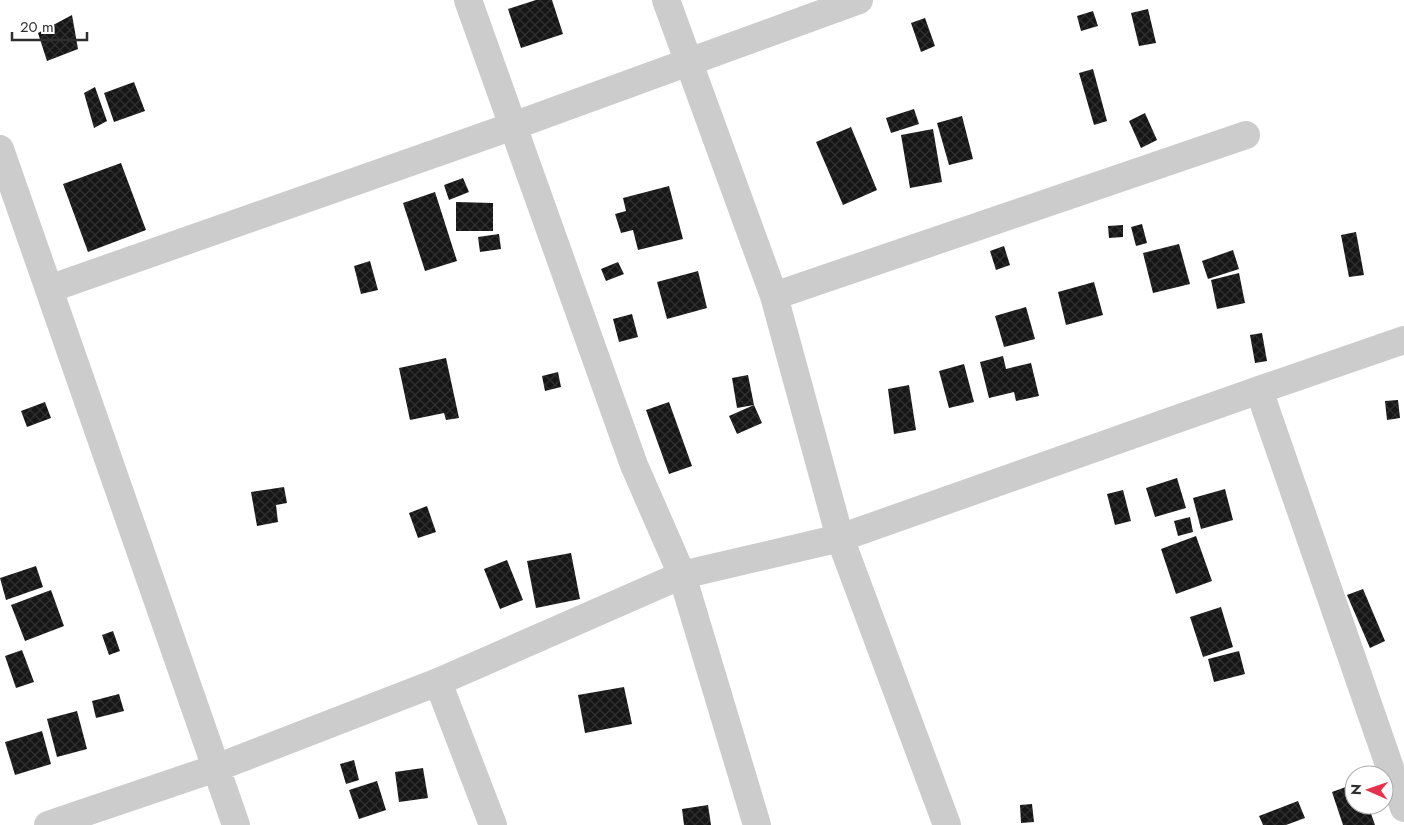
<svg xmlns="http://www.w3.org/2000/svg" width="1404" height="825" font-family="Jost,sans-serif">
  <style>
    .building { fill: url(#building-cross-hatch) }
    .lines { fill: none; stroke-linecap: round; stroke-linejoin: round }
    .minor { stroke: #ccc; stroke-width: 28 }
  </style>
  <defs>
    <pattern id="building-cross-hatch" width="8" height="8" patternUnits="userSpaceOnUse" patternTransform="scale(1.25)"><rect width="8" height="8" fill="#161616"/><path d="M0 0l8 8M0 8l8-8" fill="none" stroke="#303030"/></pattern>
  </defs>
  <rect width="100%" height="100%" fill="#fff"/>
  <path class="building" d="M536,0H552L563,34L521,48L508,9Z
    M1148,9L1156,43L1139,46L1131,13Z
    M1093,11L1098,26L1081,31L1077,16Z
    M72,15L78,49L47,61L38,33Z
    M925,18L935,46L921,52L911,23Z
    M1093,69L1107,121L1094,125L1079,73Z
    M134,82L145,111L114,122L104,93Z
    M95,87L107,121L94,128L84,93Z
    M914,109L919,124L891,133L886,118Z
    M1145,113L1157,140L1141,148L1129,121Z
    M962,116L973,159L949,165L937,123Z
    M851,127L877,190L843,205L816,142Z
    M933,129L942,182L910,188L901,135Z
    M121,163L146,230L88,252L63,184Z
    M463,178L469,192L449,200L444,185Z
    M669,186L683,239L638,250L633,230L621,233L615,214L626,211L623,198Z
    M435,192L457,261L425,271L403,203Z
    M456,202L493,203V231H456Z
    M1142,224L1147,243L1136,246L1131,227Z
    M1123,225V237L1109,238L1108,226Z
    M1356,232L1364,275L1349,277L1341,235Z
    M499,234L501,249L480,252L478,237Z
    M1179,244L1190,284L1153,293L1143,253Z
    M1004,246L1010,265L996,270L990,251Z
    M1233,250L1239,269L1208,279L1202,261Z
    M370,261L378,290L361,294L354,266Z
    M618,262L624,274L606,281L601,269Z
    M698,271L707,308L667,319L657,282Z
    M1239,273L1245,303L1217,309L1211,280Z
    M1094,282L1103,315L1066,325L1058,292Z
    M1026,307L1035,339L1004,347L995,316Z
    M632,314L638,337L619,342L613,319Z
    M1262,333L1267,361L1255,363L1250,335Z
    M1003,356L1006,369L1031,363L1039,396L1016,401L1014,392L989,398L980,362Z
    M446,358L459,418L446,420L444,413L410,420L399,368Z
    M964,364L974,402L949,408L939,371Z
    M558,372L561,387L545,391L542,376Z
    M748,375L754,405L737,408L732,378Z
    M909,385L916,430L894,434L888,389Z
    M1398,400L1400,418L1387,420L1385,401Z
    M45,402L51,418L27,427L21,411Z
    M669,402L692,466L669,474L646,410Z
    M754,405L762,423L737,434L729,416Z
    M1177,478L1186,508L1155,517L1146,488Z
    M284,487L287,503L276,505L278,522L257,526L251,492Z
    M1225,489L1233,520L1201,529L1193,498Z
    M1123,490L1131,521L1115,525L1107,494Z
    M427,506L436,532L418,538L409,513Z
    M1190,517L1193,532L1178,536L1174,521Z
    M1196,536L1212,581L1176,594L1161,549Z
    M571,553L580,599L536,608L527,561Z
    M507,560L523,600L500,609L484,569Z
    M36,566L43,587L6,600L0,578Z
    M1363,589L1385,641L1370,648L1347,595Z
    M51,590L64,626L25,641L11,605Z
    M1221,607L1233,647L1203,657L1190,617Z
    M113,631L120,651L109,655L102,635Z
    M22,650L34,682L16,688L5,656Z
    M1239,651L1245,674L1214,682L1208,659Z
    M624,687L632,724L585,733L578,695Z
    M119,694L124,711L96,718L92,701Z
    M77,711L87,749L57,757L47,719Z
    M42,731L51,764L15,775L5,742Z
    M354,760L359,780L346,784L340,764Z
    M423,768L428,798L399,802L395,772Z
    M377,781L386,810L359,819L349,790Z
    M1354,784V805H1368L1375,825H1343L1332,792Z
    M1298,801L1305,818L1286,825H1263L1259,816Z
    M1032,804L1034,822L1021,823L1020,805Z
    M708,805L711,825H684L682,809Z"/>
  <g class="lines">
    <path class="minor" d="M468,0L634,465L682,575L757,825
      M0,149L236,825
      M49,289L513,126L859,0
      M774,296L1246,135
      M1259,390L1404,808
      M438,682L493,825
      M48,825L216,768L438,682L682,575L840,538L774,296L666,0
      M947,825L840,538L1259,390L1404,340"/>
  </g>
  <g transform="translate(1369 790) rotate(272)"><circle r="24" fill="#ffffff" stroke="#acacac"/>
  <path d="M0-4L9 19L0 12L-9 19Z" fill="#e7314c"/>
  <text y="-8" font-size="14" font-weight="bold" text-anchor="middle" fill="#2f2f2f">N</text>
  </g>
  <path d="M12 32v8h75v-8" fill="none" stroke="#2f2f2f" stroke-width="2.5"/>
  <text x="20" y="32" font-size="15" fill="#2f2f2f" stroke="#ffffff" stroke-width="4" paint-order="stroke">20 m</text>
</svg>
